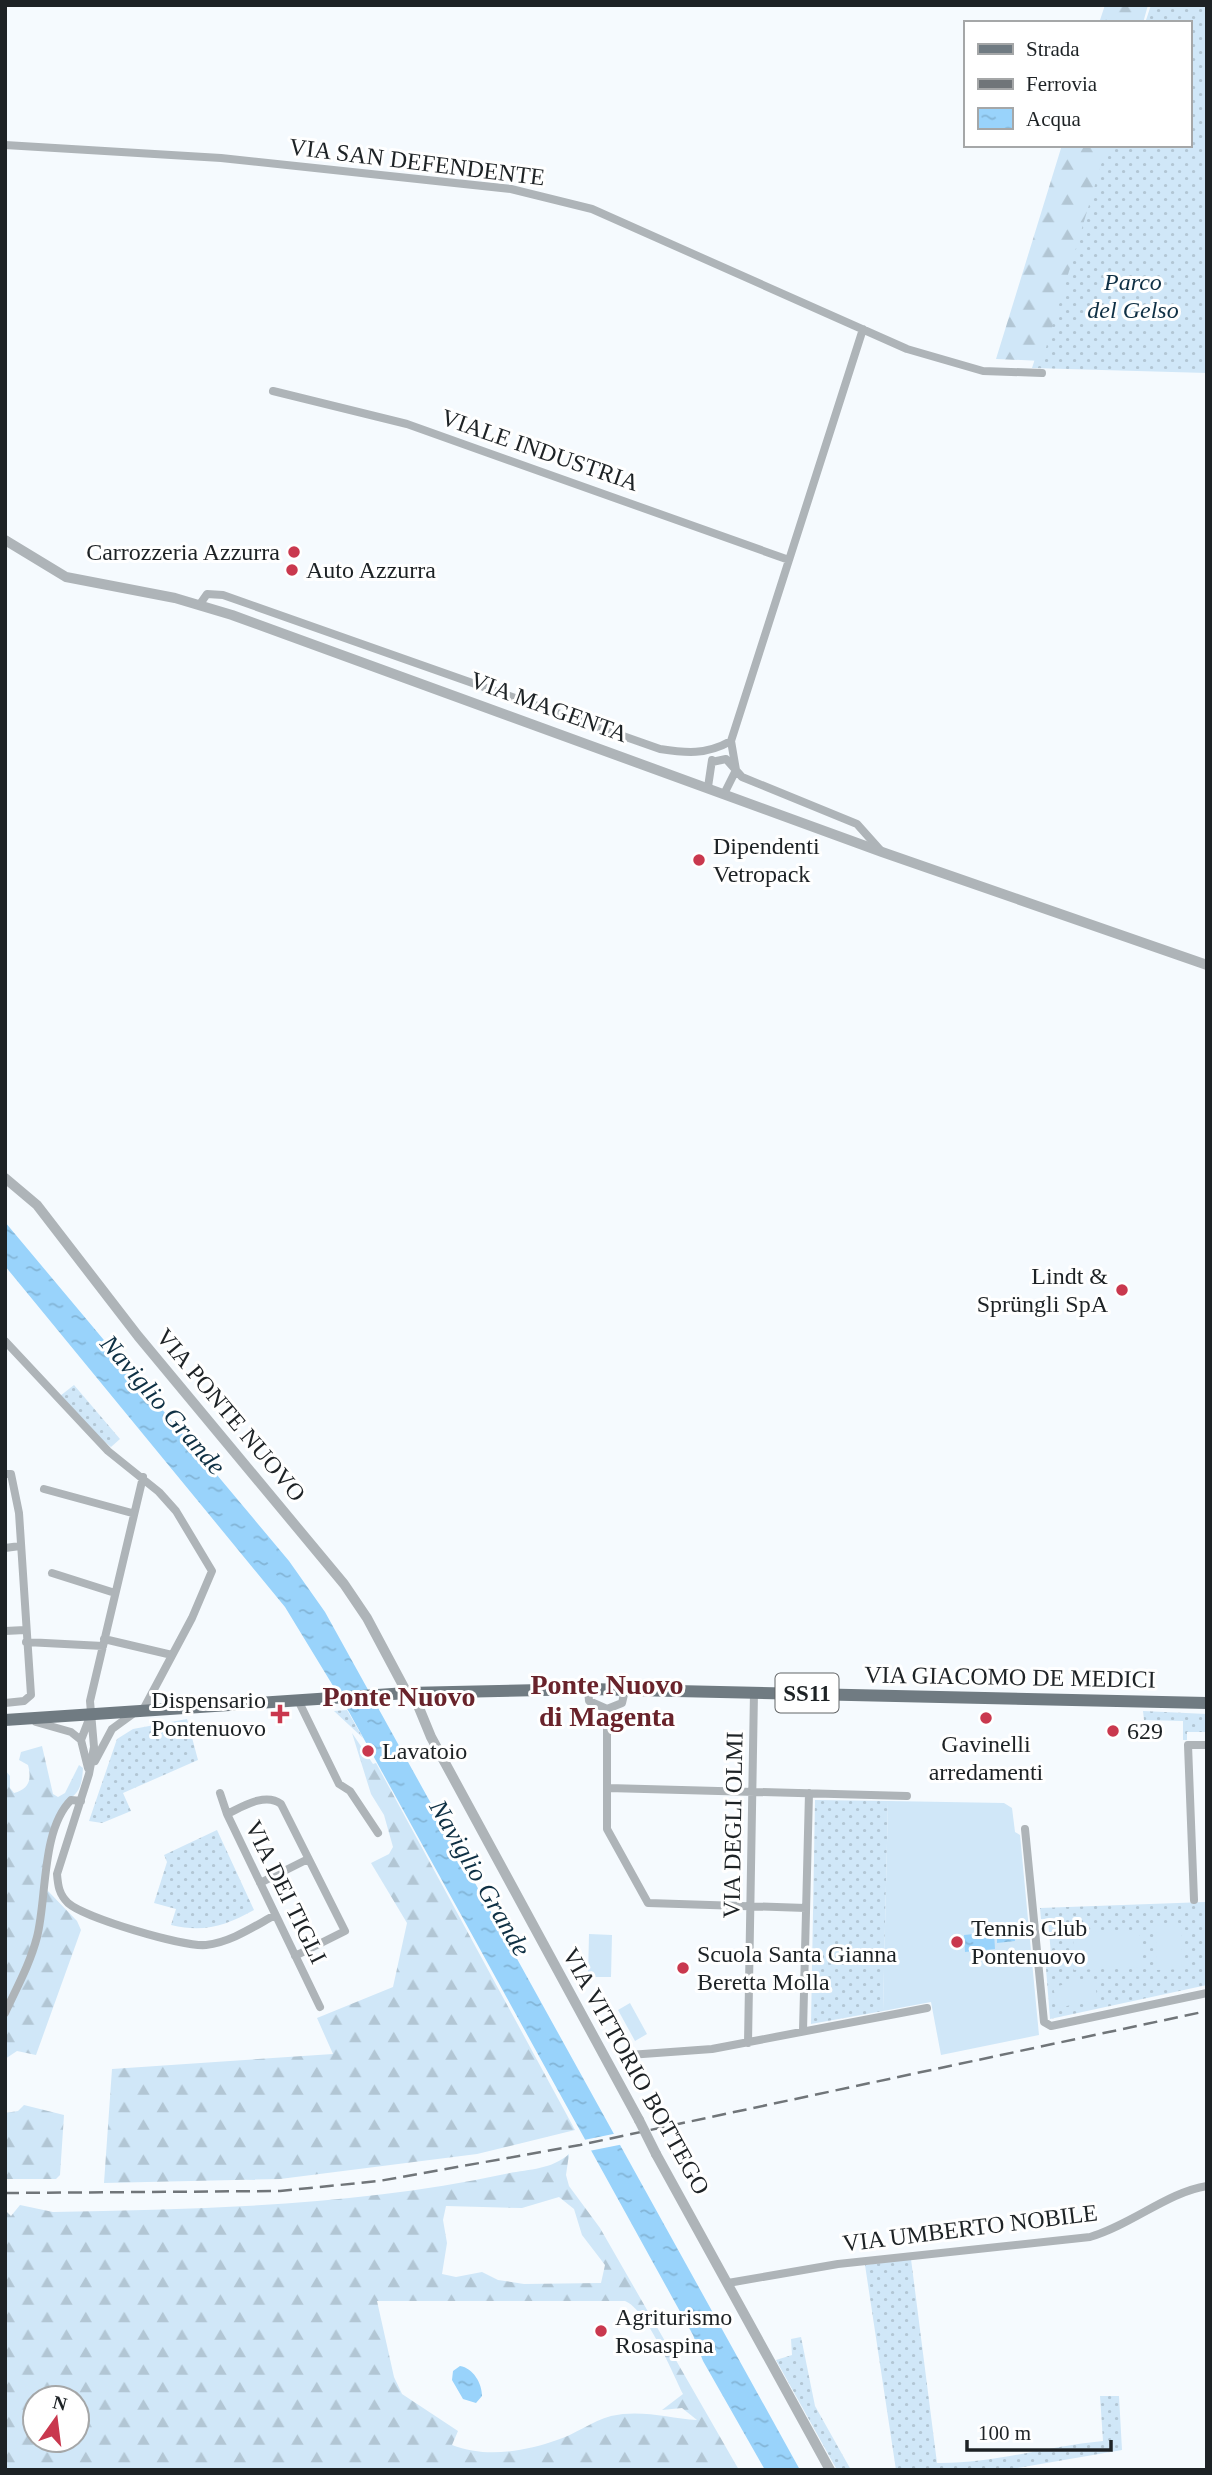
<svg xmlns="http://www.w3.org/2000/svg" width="1212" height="2475" font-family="'Times New Roman',serif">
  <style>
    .grass { fill: url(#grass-dots) }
    .forest { fill: url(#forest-firs); fill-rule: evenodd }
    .pitch { fill: #d0e7f8 }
    .water { fill: url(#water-ripples) }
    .pier { fill: #f5fafe }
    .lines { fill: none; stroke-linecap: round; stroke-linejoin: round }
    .minor { stroke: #aeb4b8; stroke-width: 8 }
    .tertiary { stroke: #aeb4b8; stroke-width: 10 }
    .primary { stroke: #707b82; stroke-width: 12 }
    .rail { stroke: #707579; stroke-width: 2.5; stroke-dasharray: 14 7; stroke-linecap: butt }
    .tertiary-bridge { stroke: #aeb4b8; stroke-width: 10 }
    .poi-dot { fill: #c9384e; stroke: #fff; stroke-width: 2.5 }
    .labels { text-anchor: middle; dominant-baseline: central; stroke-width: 6; stroke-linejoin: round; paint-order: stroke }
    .shield { fill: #fff; stroke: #616466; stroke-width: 2 }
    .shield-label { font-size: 23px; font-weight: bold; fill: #1d2225 }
    .street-label { font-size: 24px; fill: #1d2225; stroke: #fff }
    .park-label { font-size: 24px; font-style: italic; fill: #0f3045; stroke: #fff }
    .poi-label { font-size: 24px; fill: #1d2225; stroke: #fff; text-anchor: start }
    .water-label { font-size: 26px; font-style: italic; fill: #0e3044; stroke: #fff }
    .quarter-label { font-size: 28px; font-weight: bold; fill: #69232b; stroke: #fff }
  </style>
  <defs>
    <pattern id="grass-dots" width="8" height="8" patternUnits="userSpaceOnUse" patternTransform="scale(1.75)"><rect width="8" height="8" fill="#d0e7f8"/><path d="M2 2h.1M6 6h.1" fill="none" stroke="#b2c6d4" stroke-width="1.8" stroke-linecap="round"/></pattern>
    <pattern id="forest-firs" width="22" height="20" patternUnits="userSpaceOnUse" patternTransform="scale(1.75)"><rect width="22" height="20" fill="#d0e7f8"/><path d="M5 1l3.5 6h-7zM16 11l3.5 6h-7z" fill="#b2c6d4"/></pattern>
    <pattern id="water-ripples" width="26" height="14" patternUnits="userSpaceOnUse" patternTransform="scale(1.75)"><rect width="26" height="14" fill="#99d3fb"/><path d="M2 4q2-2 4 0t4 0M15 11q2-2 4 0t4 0" fill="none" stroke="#83b5d7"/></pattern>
  </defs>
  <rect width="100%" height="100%" fill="#f5fafe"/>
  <path class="grass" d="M1151,5H1207V373L1032,368L1105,145H1189V23H1145Z
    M74,1385L120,1439L111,1447L89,1429L60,1396Z
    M347,1710L363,1738L334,1711Z
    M1143,1711L1207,1714V1732H1187V1740H1183V1721L1144,1720Z
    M187,1719L198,1760L123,1793L131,1811L102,1823L89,1821L117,1739L133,1729Z
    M815,1800L888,1801L883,2011L811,2024Z
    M217,1830L254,1910C225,1926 204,1933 171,1925L176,1909L154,1903L167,1862L164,1855Z
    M1205,1897H1207V1985L1050,2019L1045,1956L1051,1955L1048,1919H1041L1040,1908L1205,1902Z
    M911,2259L937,2463C992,2464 1048,2446 1103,2441L1100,2396H1119L1122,2450L1006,2470H896L865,2265Z
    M801,2337L815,2406L851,2470H837L776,2360L792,2355L791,2339Z"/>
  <path class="forest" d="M1105,5H1148L1143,23H1099Z
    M1062,145H1107L1042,361L996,359Z
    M352,1733L373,1764L376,1763L575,2130L477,2154L280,2179L104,2183L112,2069L333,2054L317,2018L393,1987L407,1923L371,1863L389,1854L393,1847L384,1815L371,1794Z
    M42,1746L53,1794L58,1797L65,1793L79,1765L83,1768C82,1785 80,1794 64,1802L53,1831L47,1890L77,1921L81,1930L36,2055L17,2051L5,2059V1770L10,1776V1788L14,1793C29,1789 32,1780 28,1765L19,1760L21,1752Z
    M24,2105L64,2115L60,2175L56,2179H5V2113L18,2111Z
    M569,2154L566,2175L569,2186L600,2228L739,2470H5V2210L11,2216L20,2205L53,2212C203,2209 358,2206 505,2174C528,2169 551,2170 569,2154ZM559,2197L574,2209L582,2235L605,2265L601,2283L524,2284L498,2280L482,2272L456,2277L442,2274L447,2243L443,2220L446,2206L522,2208ZM377,2301H625C647,2310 672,2372 683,2394L662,2410L682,2408L697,2420C669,2418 640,2409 611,2416C592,2421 576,2434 557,2440C523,2452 485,2458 452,2445L458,2431L402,2394L394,2377ZM77,2398V2440H35V2398Z"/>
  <path class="pitch" d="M888,1801L1004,1803L1012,1808L1015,1832L1020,1835L1039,2035L941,2055L931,2002L883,2011Z
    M1156,1925H1181L1182,1969L1157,1970Z
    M1139,1930L1141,1967L1074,1970L1073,1932Z
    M589,1934L612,1935L611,1977H588Z
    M1093,1978L1098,1999L1058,2008L1053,1987Z
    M630,2003L647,2034L635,2041L618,2010Z"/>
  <path class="water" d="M5,1222L289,1561L325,1612L800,2470H765L703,2361L693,2335L349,1712L285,1607L5,1266Z
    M1014,1931L1015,1941L997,1943V1932Z
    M994,1932L995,1949L965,1952L964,1935Z
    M460,2366C473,2368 482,2383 482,2396L476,2403L463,2399L452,2380L453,2371Z"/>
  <path class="pier" d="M618,2133L624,2144L589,2151L584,2140Z"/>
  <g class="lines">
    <path class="minor" d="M5,145L221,158L511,189L592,209L907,349L983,371L1042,373
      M273,391L407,424L789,560
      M200,604L207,594L223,595L660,749C686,753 706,755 731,741
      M712,762L726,759L742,777L857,824L882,852
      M708,787L712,760
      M725,792L736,770L731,741L863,329
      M5,1341L108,1451L159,1492L176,1511L212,1571L192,1618L143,1710
      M5,1474H11L19,1513L31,1695L24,1701L5,1703
      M143,1477L90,1701L94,1747L89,1774L57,1874C58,1886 59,1894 68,1903C85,1918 183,1947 206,1945C231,1942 253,1927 275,1915
      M44,1489L132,1513
      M5,1548L20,1546
      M52,1573L115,1593
      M5,1631L25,1630
      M104,1639L172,1655
      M26,1642L103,1646
      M588,1689L589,1701L607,1709L622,1703L625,1690
      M298,1700L339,1784L350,1791L378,1833
      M607,1709V1829L648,1903L806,1908
      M36,1722L71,1732L81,1740L88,1768
      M81,1740L91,1714
      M95,1761L112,1729L134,1713
      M608,1788L907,1796
      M220,1793L227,1814L320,2007
      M227,1814C242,1807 265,1792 281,1804L345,1931L295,1956
      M1025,1829L1044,2022L1051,2026L1207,1993
      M260,1883L308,1859
      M1194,1900L1188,1745H1207
      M5,2013C17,1987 30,1964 37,1937C47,1899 41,1830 71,1800L81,1801
      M803,2031L809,1793
      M748,2043L754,1692
      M629,2055L712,2049L927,2008
      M728,2283L838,2264L1090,2237C1131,2225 1168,2192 1207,2186"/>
    <path class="tertiary" d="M5,540L66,577L175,598L232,615L882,852L1207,965
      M5,1178L37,1205L138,1336L344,1584L367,1618L407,1693L417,1703L431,1737L639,2120
      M656,2154L830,2470"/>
    <path class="primary" d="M5,1720L407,1693L588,1689L1207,1703"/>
    <path class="rail" d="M5,2193L280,2191L379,2181L580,2145L1207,2011"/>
    <path class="tertiary-bridge" d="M639,2120L656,2154"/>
  </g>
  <g class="poi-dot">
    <circle cx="294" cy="552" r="7"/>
    <circle cx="292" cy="570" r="7"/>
    <circle cx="699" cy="860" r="7"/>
    <circle cx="1122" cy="1290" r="7"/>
    <path d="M276.5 1703.5h7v7h7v7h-7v7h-7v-7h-7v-7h7z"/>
    <circle cx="986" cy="1718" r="7"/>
    <circle cx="1113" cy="1731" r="7"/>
    <circle cx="368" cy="1751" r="7"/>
    <circle cx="957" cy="1942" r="7"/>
    <circle cx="683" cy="1968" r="7"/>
    <circle cx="601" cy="2331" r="7"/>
  </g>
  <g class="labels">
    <rect class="shield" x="775.5" y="1673.5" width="63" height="39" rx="5"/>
    <g class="shield-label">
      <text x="807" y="1693">SS11</text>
    </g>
    <g class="street-label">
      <text transform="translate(417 162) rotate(7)">VIA SAN DEFENDENTE</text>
      <text transform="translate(540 450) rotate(19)">VIALE INDUSTRIA</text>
      <text transform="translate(549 707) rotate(20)">VIA MAGENTA</text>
      <text transform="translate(231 1415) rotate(50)">VIA PONTE NUOVO</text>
      <text transform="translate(1010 1677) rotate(1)">VIA GIACOMO DE MEDICI</text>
      <text transform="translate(733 1825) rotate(-89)">VIA DEGLI OLMI</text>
      <text transform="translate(286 1892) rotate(64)">VIA DEI TIGLI</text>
      <text transform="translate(636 2071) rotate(61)">VIA VITTORIO BOTTEGO</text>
      <text transform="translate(970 2228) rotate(-7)">VIA UMBERTO NOBILE</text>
    </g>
    <g class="park-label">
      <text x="1133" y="282">Parco<tspan x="1133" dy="28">del Gelso</tspan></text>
    </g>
    <g class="poi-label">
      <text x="280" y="552" text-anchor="end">Carrozzeria Azzurra</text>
      <text x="306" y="570">Auto Azzurra</text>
      <text x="713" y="846">Dipendenti<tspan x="713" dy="28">Vetropack</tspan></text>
      <text x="1108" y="1276" text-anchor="end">Lindt &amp;<tspan x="1108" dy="28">Sprüngli SpA</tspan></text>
      <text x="266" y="1700" text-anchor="end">Dispensario<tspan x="266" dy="28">Pontenuovo</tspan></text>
      <text x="1127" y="1731">629</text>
      <text x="986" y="1744" text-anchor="middle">Gavinelli<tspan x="986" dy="28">arredamenti</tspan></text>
      <text x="382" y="1751">Lavatoio</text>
      <text x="971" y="1928">Tennis Club<tspan x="971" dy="28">Pontenuovo</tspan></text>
      <text x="697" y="1954">Scuola Santa Gianna<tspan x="697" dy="28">Beretta Molla</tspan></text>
      <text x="615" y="2317">Agriturismo<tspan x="615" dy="28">Rosaspina</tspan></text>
    </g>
    <g class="water-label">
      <text transform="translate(163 1405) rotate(49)">Naviglio Grande</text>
      <text transform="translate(480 1878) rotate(60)">Naviglio Grande</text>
    </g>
    <g class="quarter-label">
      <text x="607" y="1684">Ponte Nuovo<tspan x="607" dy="32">di Magenta</tspan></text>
      <text x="399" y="1696">Ponte Nuovo</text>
    </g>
  </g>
  <rect width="1212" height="2475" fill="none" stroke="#1d2225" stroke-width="14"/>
  <rect x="964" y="21" width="228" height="126" fill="#ffffff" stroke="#a5a7a8" stroke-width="2"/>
  <rect x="978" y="44" width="35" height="10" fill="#707b82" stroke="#a5a7a8" stroke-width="2"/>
  <text x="1026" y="56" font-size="21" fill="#1d2225">Strada</text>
  <rect x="978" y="79" width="35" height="10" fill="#707579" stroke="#a5a7a8" stroke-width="2"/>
  <text x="1026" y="91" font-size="21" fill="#1d2225">Ferrovia</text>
  <rect x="978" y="108" width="35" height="21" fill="url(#water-ripples)" stroke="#a5a7a8" stroke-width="2"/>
  <text x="1026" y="126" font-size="21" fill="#1d2225">Acqua</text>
  <g transform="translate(56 2419) rotate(14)"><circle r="33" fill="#ffffff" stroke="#a5a7a8" stroke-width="2"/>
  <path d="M0-5L12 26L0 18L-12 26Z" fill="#c9384e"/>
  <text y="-10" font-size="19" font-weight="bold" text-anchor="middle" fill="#1d2225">N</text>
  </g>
  <path d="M967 2440v10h144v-10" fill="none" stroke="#1d2225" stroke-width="3.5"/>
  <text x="978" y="2440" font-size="21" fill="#1d2225" stroke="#ffffff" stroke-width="5" paint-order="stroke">100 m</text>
</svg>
